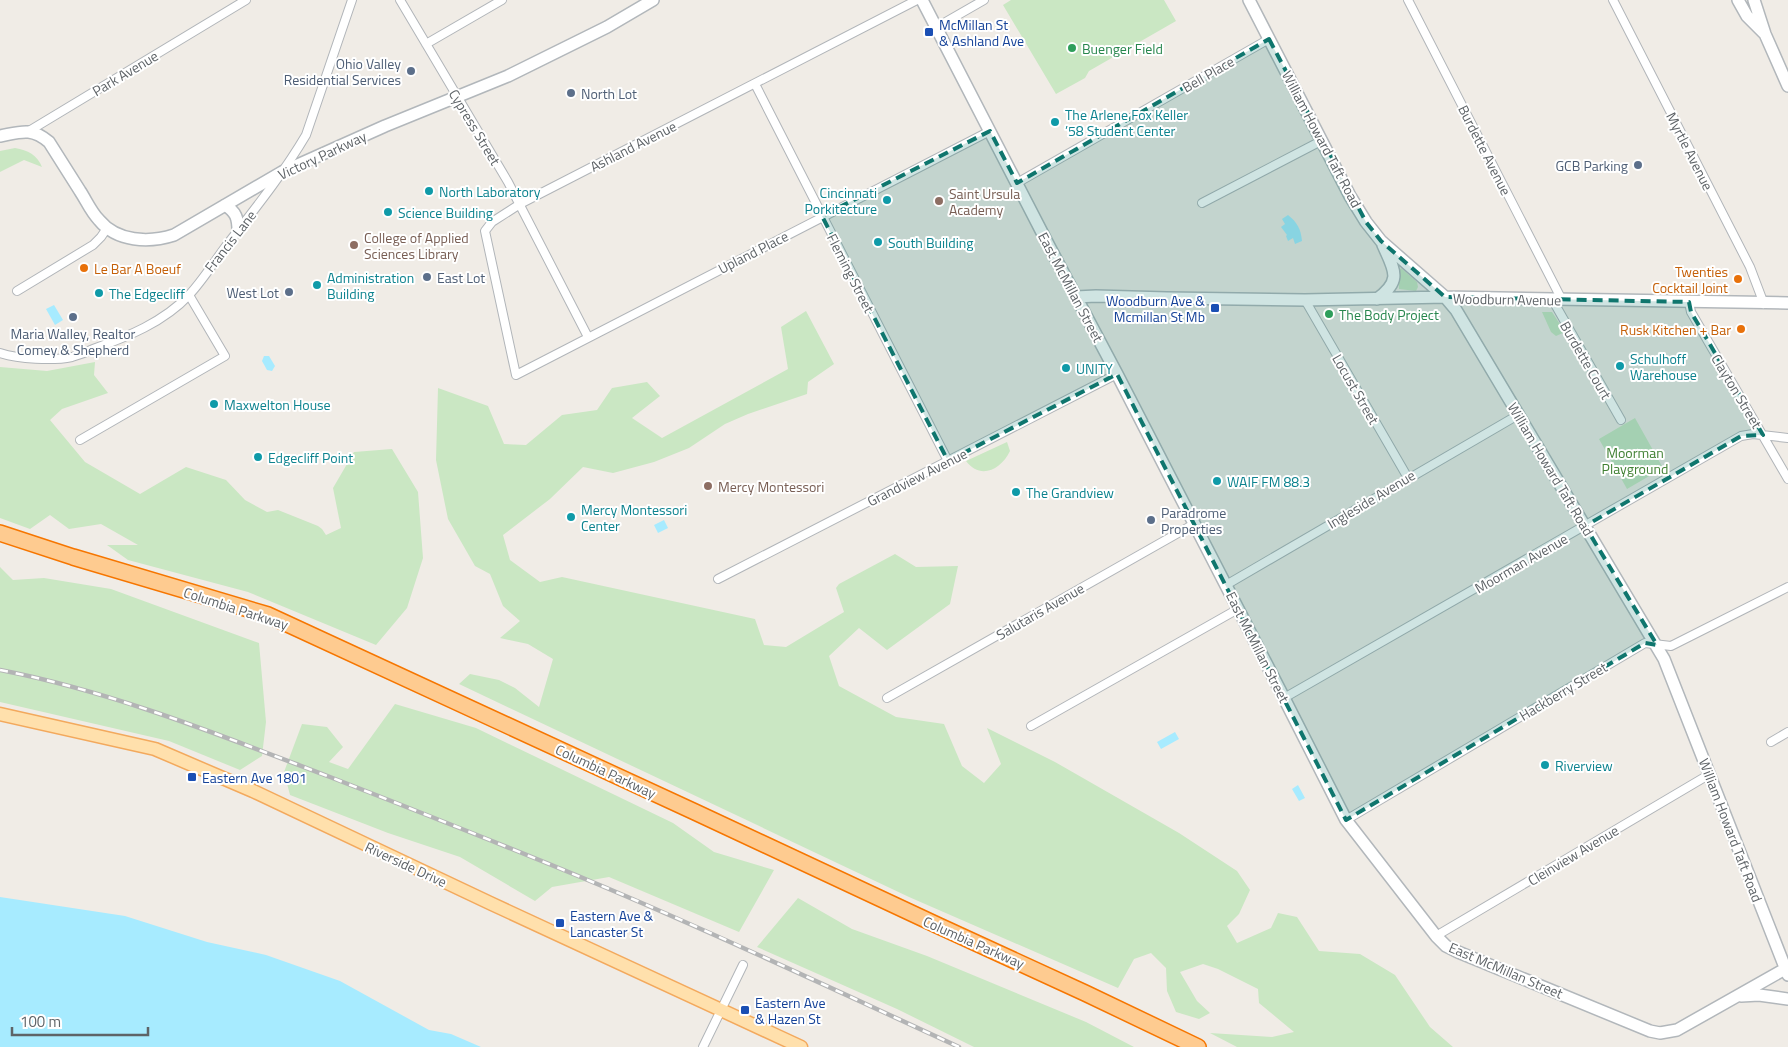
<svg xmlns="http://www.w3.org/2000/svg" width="1788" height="1047" font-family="'Titillium Web',sans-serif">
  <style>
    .green { fill: #cae7c3 }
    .water { fill: #a7ebff }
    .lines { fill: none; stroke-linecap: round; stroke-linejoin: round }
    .street-casing { stroke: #b1b5b9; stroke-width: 10 }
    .secondary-casing { stroke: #b2b7bb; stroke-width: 14 }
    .primary-casing { stroke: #f3a95d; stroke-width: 15 }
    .highway-casing { stroke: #f67600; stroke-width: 18 }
    .street { stroke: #fff; stroke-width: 8 }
    .secondary { stroke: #fff; stroke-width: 11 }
    .primary { stroke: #ffe0ac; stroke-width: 12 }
    .highway { stroke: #fecb90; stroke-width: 15 }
    .rail-casing { stroke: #b3b4b5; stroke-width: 4.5 }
    .rail { stroke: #fff; stroke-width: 2.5; stroke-dasharray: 8; stroke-linecap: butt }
    .marked { fill: #0f766e; fill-opacity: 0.2; stroke: #0f766e; stroke-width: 4; stroke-dasharray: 10 6; stroke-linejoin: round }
    .transit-dot { fill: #1a4fb4; stroke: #fff; stroke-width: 2 }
    .leisure-dot { fill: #2e9e5b; stroke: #fff; stroke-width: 2 }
    .service-dot { fill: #5c6f8a; stroke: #fff; stroke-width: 2 }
    .culture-dot { fill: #0f9aa8; stroke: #fff; stroke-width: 2 }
    .education-dot { fill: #8d6e63; stroke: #fff; stroke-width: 2 }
    .food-dot { fill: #e8710a; stroke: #fff; stroke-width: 2 }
    .labels { text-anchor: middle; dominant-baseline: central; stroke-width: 4; stroke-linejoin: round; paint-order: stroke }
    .transit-label { font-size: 14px; fill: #164399; stroke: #fff; text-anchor: start }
    .leisure-label { font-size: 14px; fill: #27864d; stroke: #fff; text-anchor: start }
    .service-label { font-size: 14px; fill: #4e5e75; stroke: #fff; text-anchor: end }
    .street-label { font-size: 14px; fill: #5e6367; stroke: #fff }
    .culture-label { font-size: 14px; fill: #0d838f; stroke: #fff; text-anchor: start }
    .education-label { font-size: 14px; fill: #785e54; stroke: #fff; text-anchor: start }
    .food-label { font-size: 14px; fill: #c56008; stroke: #fff; text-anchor: end }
    .park-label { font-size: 14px; fill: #408033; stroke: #fff }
  </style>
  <rect width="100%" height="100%" fill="#f0ece6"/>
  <path class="green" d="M1011,0H1164L1176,21L1089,71L1085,78L1056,94L1003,5Z
    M15,148C28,150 37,155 42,167L24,160L0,172V151Z
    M1401,268L1417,282L1418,287L1416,291L1399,289L1398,271Z
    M806,311L834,364L808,382L807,394L748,414L725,424L689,448L654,462L613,473L583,467L550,499L503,535L510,560L540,582L562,577L755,619L764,645L786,647L844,612L836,588L839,584L895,554L916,567L958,566L950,604L887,650L859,628L829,656L839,686L896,717L944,724L962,766L984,783L1001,764L987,728L1055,762L1179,833L1237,871L1250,890L1239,914L1227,926L1237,943L1271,928L1278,913L1297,917L1319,951L1360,954L1395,975L1430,1027L1453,1047H1237L1210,1033L1272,1037L1294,1032L1259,1003L1258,989L1218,969L1203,964L1180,972L1197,1001L1210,1013L1199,1019L1176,1012L1167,991L1166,968L1151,953L1134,959L1118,988L909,897L459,684L470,674L499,680L515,688L539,707L553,659L528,644L500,638L520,621L503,606L490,574L475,566L448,519L436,460L438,388L488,406L504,444L526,445L562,415L597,410L612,388L647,382L660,396L632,418L662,438L788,369L781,327Z
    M1542,312H1552L1565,332L1556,336L1551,332Z
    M95,362L94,375L108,393L62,409L50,420L85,462L140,494L186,467L226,480L245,500L267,512L278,510L318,526L322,529L326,535L341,528L333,488L354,452L392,449L418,492L423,558L407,608L376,645L248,592L128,560L107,545H138L101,524L69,529L50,515L30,529L0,518V367L47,371Z
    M1635,418L1663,468L1627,489L1599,439Z
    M1007,442L1010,451C1001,470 980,480 966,461Z
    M0,567L13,580L44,578L111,589L259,643L266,722L262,756L240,770L169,741L0,702Z
    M395,704L476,728L673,823L714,852L774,870L739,932L609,877L552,887L535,901L460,857L388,833L290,795L284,772L302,724L327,727L343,747L329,762L348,769Z
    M798,898L852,929L927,956L1086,1022L1134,1047H974L897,1009L757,947Z"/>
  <path class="water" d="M1288,215C1297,222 1301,229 1302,241L1295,244L1293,238L1288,241L1286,236L1287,235L1281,227L1285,224L1282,219Z
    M54,305L63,320L55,325L46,309Z
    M264,356H269L275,366L272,371L267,370L262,361Z
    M664,520L668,528L658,533L654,525Z
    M1175,732L1179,739L1161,749L1157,742Z
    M1298,785L1305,798L1299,801L1292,789Z
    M0,897L125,916L207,942L266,955L340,981L429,1030L451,1034L481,1047H0Z"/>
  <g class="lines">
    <defs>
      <path id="street" d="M400,0L508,182L588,337
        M917,0L520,204L492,222L485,231L516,375L990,131
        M1408,0L1562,300
        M1613,0L1750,267L1764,304
        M937,27L984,0
        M426,44L502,0
        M755,84L948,461
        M29,131L246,0
        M1017,183L1269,39
        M1202,203L1321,141
        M17,291L93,245L101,237L107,228
        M1552,299L1621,420
        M1305,300L1408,478
        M1689,302L1691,312L1788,479
        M0,353C18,359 53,361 72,357C79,355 87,352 93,349C127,337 164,322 189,295C203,280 214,262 226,246C254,210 283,174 306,135L352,0
        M80,440L225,356L189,295
        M718,579L1117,374
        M1226,585L1518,415
        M887,698L1194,524
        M1284,698L1741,436L1753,434L1788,438
        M1031,726L1238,609
        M1771,742L1788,732
        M1346,820L1645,643L1671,646L1788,587
        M1436,936L1710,774
        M703,1047L743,965"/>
      <path id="secondary" d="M922,0L1049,246L1117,374L1284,698L1346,820L1436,936L1446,946L1458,952L1650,1031L1660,1033L1677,1030L1785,969
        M1249,0L1350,196L1366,222L1381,241L1445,297L1456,310L1664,659L1788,975
        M1738,0L1747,16L1764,33
        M1754,0L1765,34L1788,86
        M0,136C21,132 31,127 49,142C59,158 70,175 80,191C86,200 91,212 99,220C117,242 149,243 174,235L282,172L385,126L508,76L607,27L653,0
        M225,205C236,212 238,218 238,231
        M1076,297L1096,296L1167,298L1305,300L1445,297L1788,303
        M1377,299C1403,280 1394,270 1383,245
        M1741,996L1759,995L1788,999"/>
      <path id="primary" d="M0,714L155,749L253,791L492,904L801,1047"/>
      <path id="highway" d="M0,533L73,557L268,615L695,812L939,926L1085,993L1198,1047"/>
    </defs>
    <use href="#street" class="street-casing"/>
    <use href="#secondary" class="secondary-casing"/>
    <use href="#primary" class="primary-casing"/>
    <use href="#highway" class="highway-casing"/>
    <use href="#street" class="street"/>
    <use href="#secondary" class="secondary"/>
    <use href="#primary" class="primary"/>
    <use href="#highway" class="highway"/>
    <defs>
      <path id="rail" d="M0,670C114,692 222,736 330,777C417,811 504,845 590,881C715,933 837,991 959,1047"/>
    </defs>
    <use href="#rail" class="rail-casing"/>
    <use href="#rail" class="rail"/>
  </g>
  <path class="marked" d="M1269,39L1366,222L1381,241L1445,297L1689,302L1691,312L1763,435L1741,436L1585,526L1657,645L1645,643L1346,820L1117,374L948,461L822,216L990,131L1017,183Z"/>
  <g class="transit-dot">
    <rect x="924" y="27" width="10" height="10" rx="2.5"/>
    <rect x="1210" y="303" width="10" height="10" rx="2.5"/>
    <rect x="187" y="772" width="10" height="10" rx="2.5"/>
    <rect x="555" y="918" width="10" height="10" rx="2.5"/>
    <rect x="740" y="1005" width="10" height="10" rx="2.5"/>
  </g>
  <g class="leisure-dot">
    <circle cx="1072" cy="48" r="5"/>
    <circle cx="1329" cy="314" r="5"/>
  </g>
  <g class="service-dot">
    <circle cx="411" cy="71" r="5"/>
    <circle cx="571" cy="93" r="5"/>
    <circle cx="1638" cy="165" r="5"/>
    <circle cx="427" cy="277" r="5"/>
    <circle cx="289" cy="292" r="5"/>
    <circle cx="73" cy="317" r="5"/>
    <circle cx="1151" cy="520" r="5"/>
  </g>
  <g class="culture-dot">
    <circle cx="1055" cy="122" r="5"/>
    <circle cx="429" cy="191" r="5"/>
    <circle cx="887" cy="200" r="5"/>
    <circle cx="388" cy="212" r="5"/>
    <circle cx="878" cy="242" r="5"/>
    <circle cx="317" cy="285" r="5"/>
    <circle cx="99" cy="293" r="5"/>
    <circle cx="1620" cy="366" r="5"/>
    <circle cx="1066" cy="368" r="5"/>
    <circle cx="214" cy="404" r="5"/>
    <circle cx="258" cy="457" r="5"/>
    <circle cx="1217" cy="481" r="5"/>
    <circle cx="1016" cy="492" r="5"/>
    <circle cx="571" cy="517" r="5"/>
    <circle cx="1545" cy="765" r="5"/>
  </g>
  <g class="education-dot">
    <circle cx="939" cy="201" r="5"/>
    <circle cx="354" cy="245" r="5"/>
    <circle cx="708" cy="486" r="5"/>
  </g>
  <g class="food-dot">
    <circle cx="84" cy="268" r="5"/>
    <circle cx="1738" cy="279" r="5"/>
    <circle cx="1741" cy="329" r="5"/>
  </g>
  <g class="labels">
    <g class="transit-label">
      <text x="939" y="24">McMillan St<tspan x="939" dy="16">&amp; Ashland Ave</tspan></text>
      <text x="1205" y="300" text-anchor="end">Woodburn Ave &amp;<tspan x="1205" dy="16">Mcmillan St Mb</tspan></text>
      <text x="202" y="777">Eastern Ave 1801</text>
      <text x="570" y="915">Eastern Ave &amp;<tspan x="570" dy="16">Lancaster St</tspan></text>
      <text x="755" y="1002">Eastern Ave<tspan x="755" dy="16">&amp; Hazen St</tspan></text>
    </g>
    <g class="leisure-label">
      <text x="1082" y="48">Buenger Field</text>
      <text x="1339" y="314">The Body Project</text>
    </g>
    <g class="service-label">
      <text x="401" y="63">Ohio Valley<tspan x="401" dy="16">Residential Services</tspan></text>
      <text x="581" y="93" text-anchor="start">North Lot</text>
      <text x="1628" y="165">GCB Parking</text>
      <text x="437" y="277" text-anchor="start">East Lot</text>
      <text x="279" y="292">West Lot</text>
      <text x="73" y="333" text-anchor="middle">Maria Walley, Realtor<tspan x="73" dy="16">Comey &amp; Shepherd</tspan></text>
      <text x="1161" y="512" text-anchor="start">Paradrome<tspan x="1161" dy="16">Properties</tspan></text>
    </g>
    <g class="street-label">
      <text transform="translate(125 73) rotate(-31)">Park Avenue</text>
      <text transform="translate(1208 74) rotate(-30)">Bell Place</text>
      <text transform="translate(475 127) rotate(59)">Cypress Street</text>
      <text transform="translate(1322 139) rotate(62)">William Howard Taft Road</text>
      <text transform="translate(633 146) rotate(-27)">Ashland Avenue</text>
      <text transform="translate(1485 150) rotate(63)">Burdette Avenue</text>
      <text transform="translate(1690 151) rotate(63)">Myrtle Avenue</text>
      <text transform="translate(322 155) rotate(-25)">Victory Parkway</text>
      <text transform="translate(230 241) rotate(-52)">Francis Lane</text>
      <text transform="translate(753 252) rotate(-27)">Upland Place</text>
      <text transform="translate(851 273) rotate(63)">Fleming Street</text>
      <text transform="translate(1071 287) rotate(62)">East McMillan Street</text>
      <text transform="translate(1507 299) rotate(1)">Woodburn Avenue</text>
      <text transform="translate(1586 360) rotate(60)">Burdette Court</text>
      <text transform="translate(1356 389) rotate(60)">Locust Street</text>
      <text transform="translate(1737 391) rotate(59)">Clayton Street</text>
      <text transform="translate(1551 469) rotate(59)">William Howard Taft Road</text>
      <text transform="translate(917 477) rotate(-27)">Grandview Avenue</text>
      <text transform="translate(1371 499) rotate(-31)">Ingleside Avenue</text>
      <text transform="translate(1521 563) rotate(-30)">Moorman Avenue</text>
      <text transform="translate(236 608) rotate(18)">Columbia Parkway</text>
      <text transform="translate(1040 611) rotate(-30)">Salutaris Avenue</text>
      <text transform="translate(1258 647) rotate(63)">East McMillan Street</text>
      <text transform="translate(1563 691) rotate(-31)">Hackberry Street</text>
      <text transform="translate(606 771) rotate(25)">Columbia Parkway</text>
      <text transform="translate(1731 830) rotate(69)">William Howard Taft Road</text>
      <text transform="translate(1573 855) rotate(-31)">Cleinview Avenue</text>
      <text transform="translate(406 864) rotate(25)">Riverside Drive</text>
      <text transform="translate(974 942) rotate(24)">Columbia Parkway</text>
      <text transform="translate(1506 970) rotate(23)">East McMillan Street</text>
    </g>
    <g class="culture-label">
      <text x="1065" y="114">The Arlene Fox Keller<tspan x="1065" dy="16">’58 Student Center</tspan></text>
      <text x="439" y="191">North Laboratory</text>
      <text x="877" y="192" text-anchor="end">Cincinnati<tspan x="877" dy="16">Porkitecture</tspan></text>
      <text x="398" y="212">Science Building</text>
      <text x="888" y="242">South Building</text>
      <text x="327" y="277">Administration<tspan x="327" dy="16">Building</tspan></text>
      <text x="109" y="293">The Edgecliff</text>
      <text x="1630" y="358">Schulhoff<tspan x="1630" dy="16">Warehouse</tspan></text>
      <text x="1076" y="368">UNITY</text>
      <text x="224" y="404">Maxwelton House</text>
      <text x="268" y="457">Edgecliff Point</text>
      <text x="1227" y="481">WAIF FM 88.3</text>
      <text x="1026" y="492">The Grandview</text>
      <text x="581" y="509">Mercy Montessori<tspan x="581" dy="16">Center</tspan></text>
      <text x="1555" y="765">Riverview</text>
    </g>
    <g class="education-label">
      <text x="949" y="193">Saint Ursula<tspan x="949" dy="16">Academy</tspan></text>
      <text x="364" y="237">College of Applied<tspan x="364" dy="16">Sciences Library</tspan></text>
      <text x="718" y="486">Mercy Montessori</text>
    </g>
    <g class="food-label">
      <text x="94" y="268" text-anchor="start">Le Bar A Boeuf</text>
      <text x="1728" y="271">Twenties<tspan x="1728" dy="16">Cocktail Joint</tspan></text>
      <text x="1731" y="329">Rusk Kitchen + Bar</text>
    </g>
    <g class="park-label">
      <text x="1635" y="452">Moorman<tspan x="1635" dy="16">Playground</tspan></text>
    </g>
  </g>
  <path d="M12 1027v8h136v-8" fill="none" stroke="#5e6367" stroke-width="2.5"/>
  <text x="20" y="1027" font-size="15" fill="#5e6367" stroke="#ffffff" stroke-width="4" paint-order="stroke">100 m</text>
</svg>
